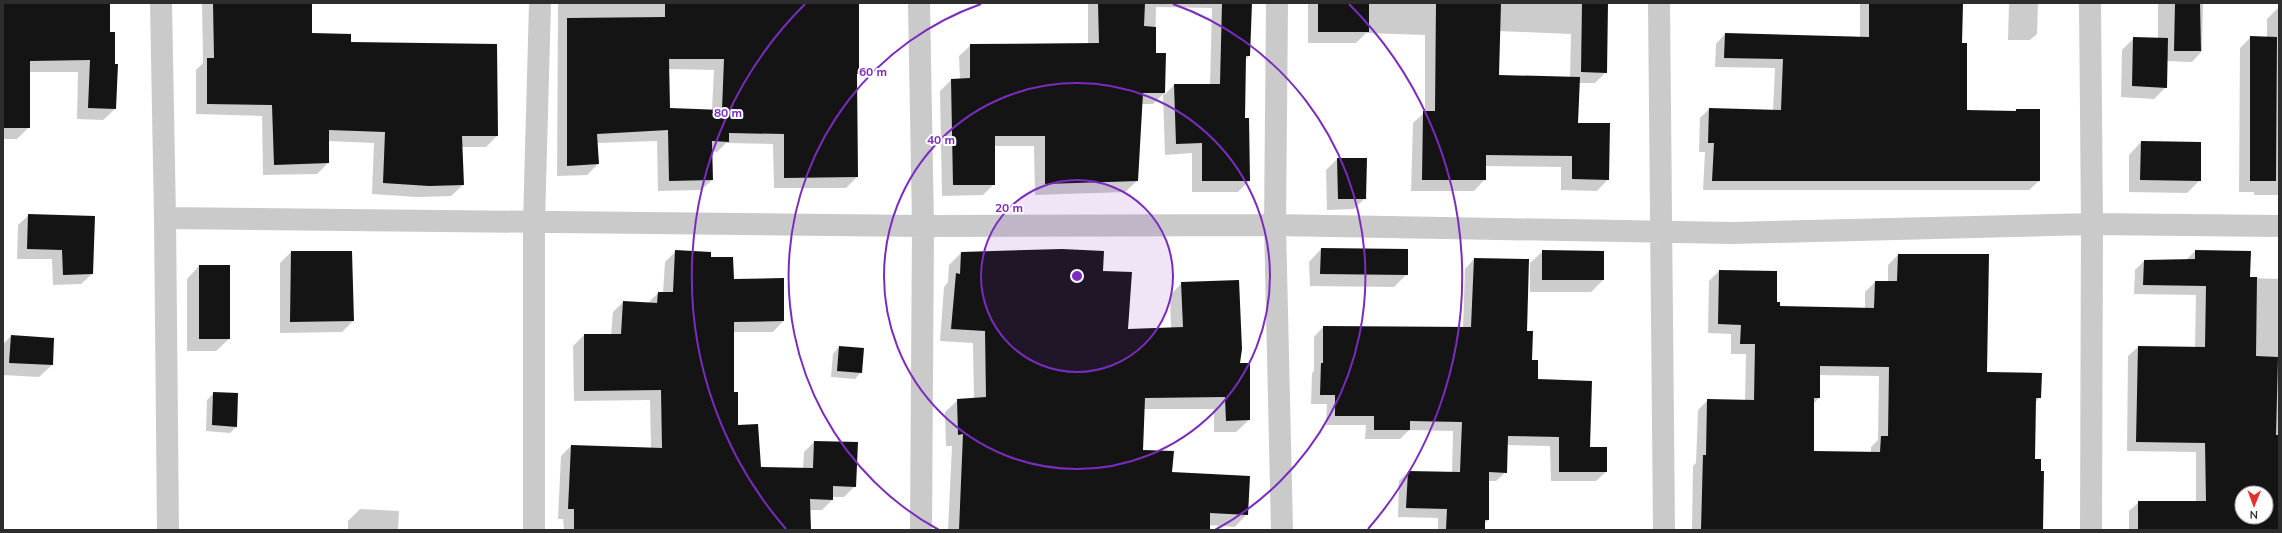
<svg xmlns="http://www.w3.org/2000/svg" width="2282" height="533" font-family="'Nunito Sans',sans-serif">
  <style>
    .shadow { fill: #0003; fill-rule: evenodd }
    .building { fill: #141414; fill-rule: evenodd }
    .lines { fill: none; stroke-linecap: round; stroke-linejoin: round }
    .street { stroke: #cacaca; stroke-width: 22 }
    .ring { fill: none; stroke: #7b2cbf; stroke-width: 2 }
    .centre { fill: #7b2cbf; stroke: #fff; stroke-width: 2 }
    .ring-label { font-size: 12px; text-anchor: middle; font-weight: bold; fill: #7b2cbf; stroke: #fff; stroke-width: 4; stroke-linejoin: round; paint-order: stroke }
  </style>
  <rect width="100%" height="100%" fill="#fff"/>
  <path class="shadow" d="M3,3H109V33L115,109L103,120L77,119L78,72H29V127L17,139H3Z
    M202,3H311V34L350,43L497,136L486,147H461L463,185L451,196L417,197L372,194L374,143L328,141V163L317,174L263,175L262,116L196,114V70L203,63Z
    M558,3H858L859,40L858,73L856,76L857,177L846,188H774L773,144L726,143L717,152L712,151V180L701,190L658,191L657,141L597,143L598,164L587,175L557,176ZM668,69L714,70L712,110L669,109Z
    M1088,3H1251L1249,56L1245,60L1244,119L1249,181L1238,192H1192V153L1165,155L1163,94L1153,104H1142L1137,181L1125,192L1035,195L1034,146H994V184L983,195L942,196L940,91L951,80H960L959,56L971,45L1088,44ZM1156,7L1212,8L1210,85H1174L1164,95L1165,54H1155Z
    M1308,3H1607L1606,72L1595,83H1579L1577,124L1608,179L1597,191L1561,190V167L1485,166V179L1474,191H1411L1413,123L1425,112V35L1366,33L1356,43H1308ZM1499,31L1571,34L1570,77L1498,76Z
    M1860,3H1962L1961,44L1966,111L2014,112L2016,110L2039,181L2029,190H1703L1705,152H1699L1700,118L1709,109L1773,111L1775,68L1715,67L1716,44L1725,34L1860,37Z
    M2009,3H2038L2037,34L2030,40H2008Z
    M2158,3H2203L2202,51L2192,62L2166,61V87L2154,99L2121,97L2122,50L2134,38L2158,39Z
    M2278,8L2279,195H2254V192H2239L2240,48L2251,37H2267V19Z
    M2141,142L2200,180L2187,193L2129,192V155Z
    M1337,159L1365,198L1354,209L1327,210L1326,170Z
    M29,215L92,274L81,284L53,285L52,259H17L18,225Z
    M1321,249L1407,274L1394,287L1310,286L1309,262Z
    M676,251L710,258L733,280L783,279V321L773,332H733V393L737,426L760,468L803,469L804,452L814,442L855,486L844,497H832V500L822,510H809L810,530H564L563,519H558L561,456L571,446L651,448L650,400L574,401L573,346L584,335H611L613,312L623,302L648,303L658,293H663L665,262Z
    M1543,251L1603,252V280L1591,292H1530V263Z
    M2195,251L2249,278L2279,279V530H2129V511L2139,502H2196V452L2127,451L2128,356L2138,347L2195,348L2196,295L2134,294L2135,270L2145,260H2186ZM2242,493H2266V517H2242Z
    M291,252H351L353,321L342,332L280,333V263Z
    M961,253L1102,272L1127,330L1171,328L1170,295L1182,283L1239,364L1249,420L1236,432H1214V409H1144L1142,451L1171,473L1247,514L1235,527L1209,525V530H948L952,446H946L945,412L958,400L974,399L973,343L940,341L944,287L948,282L949,265Z
    M1898,255L1986,373L2040,397L2035,403L2034,460L2042,530H1692L1693,466L1696,463L1698,410L1708,400L1745,401L1746,354H1731V334L1708,333L1709,281L1719,271L1776,303L1779,307L1865,308V292L1875,282H1888V265ZM1819,375L1879,376L1878,440L1871,447V453L1813,452V404L1819,398Z
    M1474,259L1526,332L1531,361L1537,380L1606,472L1596,481H1551L1550,446L1507,445L1506,472L1496,481H1488V520L1484,524V530H1438V518L1398,517L1399,481L1408,472L1452,473L1453,431L1409,430L1400,439H1365L1366,425H1326L1327,404H1311L1312,373L1314,371V337L1323,327L1463,328L1465,269Z
    M199,266L229,339L216,351H187V279Z
    M11,336L52,365L39,377L3,375V344Z
    M839,347L861,372L855,379L831,377L833,354Z
    M214,393L236,427L230,433L206,431L207,400Z
    M360,509L399,511L398,530H348V521Z"/>
  <path class="building" d="M3,3H110V32H115V64H118L116,109L88,108L90,60L30,61V128H3Z
    M213,3H312V33L351,34V42L497,44L498,136H462L464,185L429,186L383,183L385,132L329,130V163L274,165L272,105L207,104V58H214Z
    M665,3H859V74H857L858,177L784,178V134L729,133V142L712,141L713,180L669,181L668,130L597,134L599,164L567,166V18L665,17ZM669,59H724L722,110L670,108Z
    M1098,3H1145L1144,26L1156,27V53H1166L1165,93H1143L1138,181L1045,184V136H995V185H953L951,79L970,78V44L1099,43Z
    M1222,3H1252L1250,56H1246L1245,118H1249L1250,181H1202V143L1176,144L1174,84H1220Z
    M1318,3H1369V32H1318Z
    M1436,3H1501L1499,75L1580,77L1578,123H1610L1609,180L1572,179V156L1486,155V180H1422L1423,111H1435Z
    M1582,3H1608L1607,73L1581,72Z
    M1869,3L1963,4L1962,43H1967V110L2016,111V109H2040V181H1712L1714,143H1708L1709,108L1781,110L1783,59L1724,58L1725,33L1869,37Z
    M2175,3H2200L2201,51H2174Z
    M2250,36L2277,37L2276,181H2250Z
    M2133,37L2168,38L2167,88L2132,86Z
    M2141,141L2201,142V181L2140,180Z
    M1337,158H1367L1366,199H1338Z
    M28,214L95,216L93,274L63,275L62,250L27,249Z
    M1321,248L1408,249V275L1320,274Z
    M1062,249L1104,251L1103,271L1132,272L1128,329L1183,327L1181,282L1239,280L1242,349L1240,363H1250V420L1226,421L1225,397L1145,398L1143,450L1174,451L1172,472L1250,476L1248,515L1210,513V530H959L963,434L958,435L957,399L986,397L985,331L951,329L956,273L960,274L961,252Z
    M675,250L711,252V257H733L734,279L784,278V321L734,322V392H738V425L758,424L761,467L813,468L814,441L858,442L856,487L833,486V500L810,499L811,530H574V509H568L571,445L662,448L661,390L584,391V334H621L623,301L657,303L658,292H673Z
    M1542,250L1604,251V280H1542Z
    M2195,250L2251,251L2250,277H2257L2256,356L2278,357L2276,435H2279V530H2138V501H2206L2205,443L2136,442L2138,346L2205,347L2206,286L2143,285L2144,260L2195,259ZM2242,493H2266V517H2242Z
    M291,251H352L354,321L290,322Z
    M1898,254H1989L1987,372L2042,373L2041,398H2036L2035,459H2041V471H2044L2043,530H1701L1703,455H1706L1707,399L1754,400L1755,344H1740L1741,325L1718,324L1719,270L1777,271V302H1780V306L1874,308L1875,281H1897ZM1820,366L1889,367L1888,436H1881L1880,452L1814,451V398H1820Z
    M1474,258L1529,259L1527,331H1533L1532,360H1538V379L1592,381L1590,447H1607V472H1559V437L1508,436L1507,473L1489,472V520H1485V530H1446L1447,509L1406,508L1408,471L1460,472L1462,422L1410,421V430H1374V416H1335V395H1320L1321,363H1323V326L1471,327Z
    M199,265H230V339H199Z
    M11,335L54,338L53,365L9,363Z
    M839,346L864,348L862,373L837,371Z
    M213,392L238,393L237,427L212,425Z"/>
  <g class="lines">
    <path class="street" d="M161,3L165,218L168,530
      M919,3L923,226L921,530
      M1277,3L1275,225L1282,530
      M1659,3L1664,530
      M2090,3L2092,224L2091,530
      M165,218L923,226L1275,225L1733,233L2092,224L2279,226
      M534,530V223L540,3"/>
  </g>
  <circle cx="1077" cy="276" r="96" fill="#7b2cbf" fill-opacity=".12"/>
  <g class="ring">
    <circle cx="1077" cy="276" r="96"/>
    <circle cx="1077" cy="276" r="193"/>
    <path d="M939 530A289 289 0 0 1 981 4M1173 4A289 289 0 0 1 1215 530"/>
    <path d="M786 529A385 385 0 0 1 805 4M1349 4A385 385 0 0 1 1368 529"/>
  </g>
  <circle cx="1077" cy="276" r="6" class="centre"/>
  <g class="ring-label">
    <text x="873" y="76">60 m</text>
    <text x="728" y="117">80 m</text>
    <text x="941" y="144">40 m</text>
    <text x="1009" y="212">20 m</text>
  </g>
  <rect width="2282" height="533" fill="none" stroke="#2d2d2d" stroke-width="8"/>
  <g transform="translate(2254 505) rotate(181)"><circle r="19" fill="#ffffff" stroke="#ababab"/>
  <path d="M0-3L7 15L0 10L-7 15Z" fill="#e7302b"/>
  <text y="-6" font-size="11" font-weight="bold" text-anchor="middle" fill="#2d2d2d">N</text>
  </g>
</svg>
